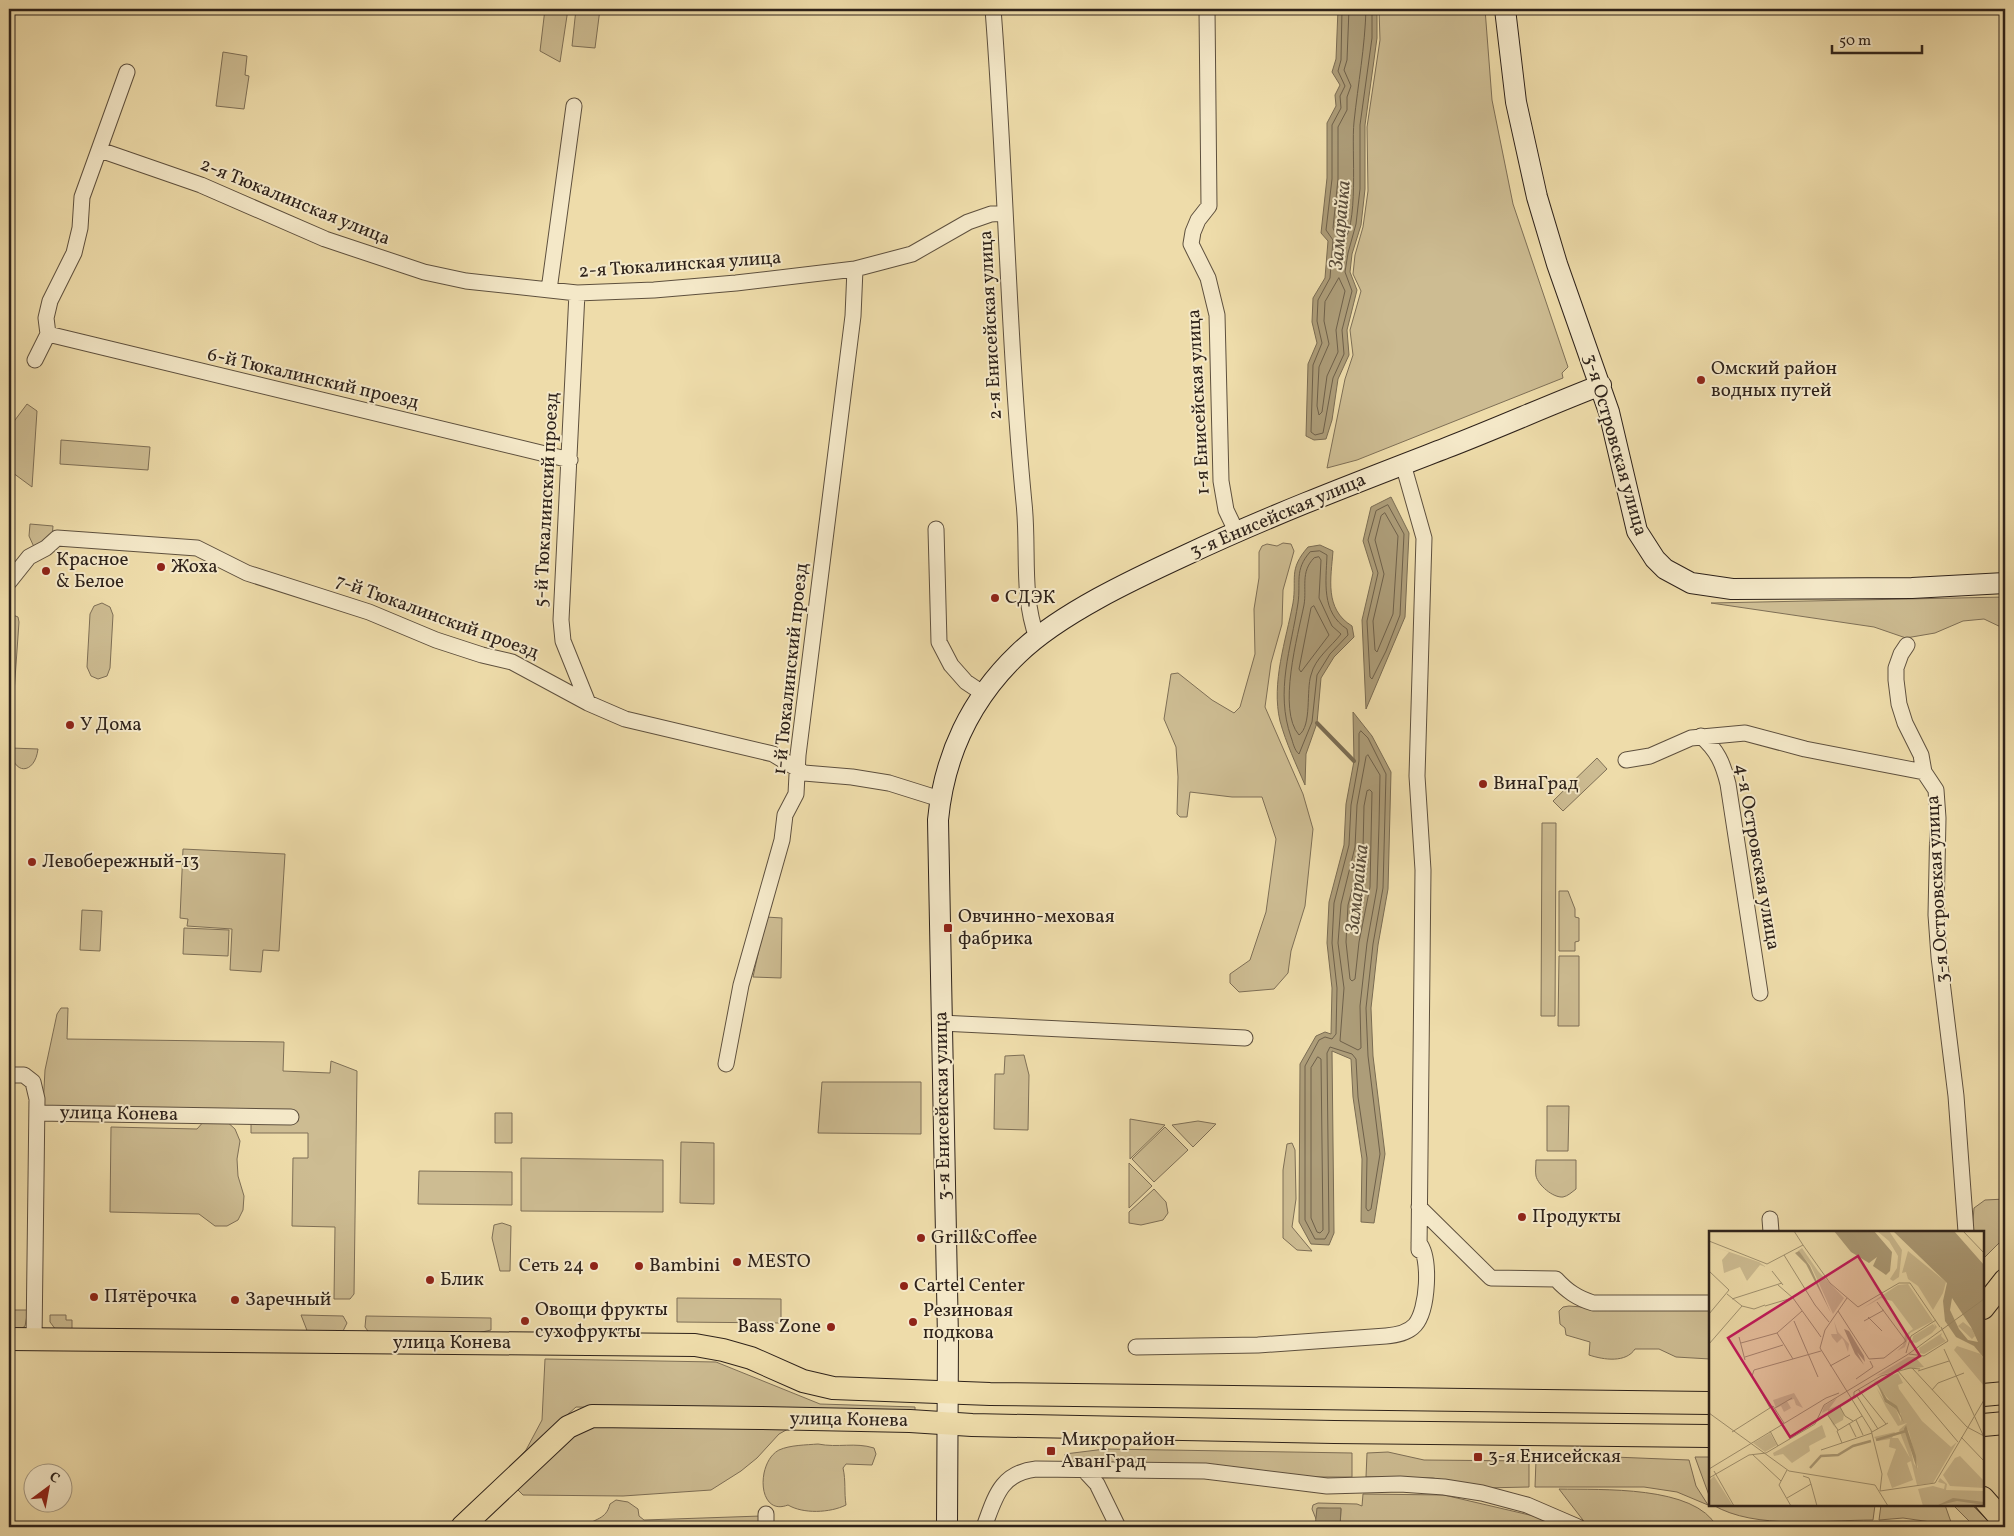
<svg xmlns="http://www.w3.org/2000/svg" width="2014" height="1536" font-family="Vollkorn,serif">
  <style>
    .green { fill: #cdbc92; stroke: #7e6f56 }
    .water { fill: #ad9d79; stroke: #7a6c53 }
    .lines { fill: none; stroke-linecap: round; stroke-linejoin: round }
    .shore { stroke: #6e604a; stroke-width: 1 }
    .stream { stroke: #7a6c53; stroke-width: 4 }
    .street-casing { stroke: #5e503e; stroke-width: 17 }
    .secondary-casing { stroke: #2e221a; stroke-width: 22 }
    .primary-casing { stroke: #2e221a; stroke-width: 24 }
    .street { stroke: #f4e8c8; stroke-width: 15 }
    .secondary { stroke: #f4e8c8; stroke-width: 20 }
    .primary { stroke: #eedcaa; stroke-width: 22 }
    .poi-dot { fill: #8f2418; stroke: #f4e8c8; stroke-width: 2 }
    .labels { text-anchor: middle; dominant-baseline: central; stroke-width: 4; stroke-linejoin: round; paint-order: stroke }
    .street-label { font-size: 19px; fill: #2e221a; stroke: #f4e8c8 }
    .poi-label { font-size: 19px; fill: #2e221a; stroke: #f4e8c8; text-anchor: start }
    .water-label { font-size: 20px; font-style: italic; fill: #5a4d3b; stroke: #f4e8c8 }
    .inset-river { fill: none; stroke: #ad9d79; stroke-width: 2.5 }
    .inset-road { fill: none; stroke: #a19270; stroke-width: 1 }
    .view { fill: #c2185b; fill-opacity: 0.15; stroke: #c2185b; stroke-width: 2.5 }
    .inset-edge { fill: none; stroke: #2e221a; stroke-width: 2.5 }
  </style>
  <rect width="100%" height="100%" fill="#eedcaa"/>
  <filter id="stains"><feTurbulence type="fractalNoise" baseFrequency=".004" numOctaves="4"/><feColorMatrix values="0 0 0 0 .2 0 0 0 0 .09 0 0 0 0 .02 0 0 0 .5 -.17"/></filter>
  <radialGradient id="worn" r=".72"><stop offset=".6" stop-color="#630" stop-opacity="0"/><stop offset="1" stop-color="#630" stop-opacity=".3"/></radialGradient>
  <path class="green" d="M545,9H568L560,62L540,51Z
    M576,9H600L595,48L572,46Z
    M1379,9H1485L1492,100L1513,204L1568,367L1562,373L1563,378L1357,460L1327,468L1345,379L1353,355L1350,330L1361,291L1353,274L1355,255L1363,227L1368,191L1367,127L1380,40Z
    M223,52L247,56L245,75L249,76L244,109L216,106Z
    M27,404L37,411L32,487L9,470V428Z
    M61,440L150,447L148,470L60,464Z
    M30,524L53,526L52,538L34,547L29,536Z
    M1283,543L1291,544L1294,551L1283,590L1282,624L1271,663L1265,707L1303,794L1313,829L1305,906L1291,951L1288,973L1274,989L1239,992L1230,983V974L1250,960L1266,912L1276,839L1262,797H1232L1190,792L1187,817H1180L1177,814L1178,777L1176,747L1164,719L1171,674L1178,673L1212,700L1234,713L1240,707L1255,654L1254,609L1259,578V552L1262,546L1267,544L1277,546Z
    M2005,597V629L1984,619L1963,621L1935,633L1906,638L1874,627L1711,603Z
    M102,603L110,607L113,615L110,668L107,676L98,679L91,676L87,667L90,614L94,606Z
    M13,615L18,617L19,622L14,693L9,699V616Z
    M11,748L38,749C35,775 12,776 11,748Z
    M1597,758L1607,769L1563,811L1553,801Z
    M1542,823H1556L1555,1016H1541Z
    M183,849L285,854L279,951L263,950L261,972L230,970L232,929L187,926L188,919L180,918Z
    M1559,891H1568L1575,909V917L1579,918V941L1575,942V951H1559Z
    M82,910L102,911L100,951L80,950Z
    M766,917L782,918L781,978L753,977Z
    M184,928L229,930L228,956L183,954Z
    M1559,956H1579V1026H1558Z
    M61,1008H68L67,1039L284,1042L283,1071L330,1073L331,1061L357,1071L354,1294L350,1299H334L335,1227L292,1226L293,1158H308V1133H251V1118L43,1107L45,1070L57,1014Z
    M1024,1055L1029,1075L1028,1130L994,1129L995,1074H1004L1005,1056Z
    M822,1082H921V1134L818,1133Z
    M1547,1106H1569L1568,1151H1547Z
    M495,1113H512V1143H495Z
    M1130,1119L1165,1125L1130,1159Z
    M205,1120H225L235,1129L240,1141L237,1159L238,1176L244,1196L243,1210L238,1220L227,1226H215L199,1214L110,1212L111,1127L197,1129Z
    M1198,1121L1216,1124L1193,1147L1172,1125Z
    M1165,1127L1188,1150L1154,1182L1132,1159Z
    M681,1142L714,1143V1204L680,1203Z
    M1292,1143L1295,1150L1296,1199L1292,1227L1312,1251L1297,1250L1283,1238V1170L1287,1144Z
    M521,1158L663,1160V1212L521,1211Z
    M1536,1160H1576V1189C1572,1192 1568,1196 1563,1197C1553,1198 1538,1185 1536,1176C1535,1171 1536,1165 1536,1160Z
    M1129,1163L1152,1186L1129,1208Z
    M419,1171L512,1172V1205L418,1204Z
    M1154,1189L1166,1202L1168,1213L1163,1220L1141,1225L1129,1223V1212Z
    M2005,1199V1237L1983,1259V1232H1972L1974,1208L1985,1200Z
    M502,1223L511,1226L510,1271H500L492,1238L494,1225Z
    M677,1298L781,1299V1323L677,1322Z
    M1569,1306L1608,1309L1710,1308V1359L1676,1357L1659,1349H1635C1626,1363 1604,1360 1589,1355L1590,1342L1566,1335L1565,1328L1560,1324L1559,1311L1563,1307Z
    M9,1310H28L25,1326L21,1329L9,1330Z
    M50,1315H66V1320H72V1330H56L50,1322Z
    M301,1315L343,1316L347,1323L342,1333H308Z
    M366,1316L491,1318V1330L464,1336L370,1334L365,1327Z
    M545,1359L716,1362L820,1404L915,1407V1413L576,1407L517,1460L526,1450L542,1420Z
    M595,1427L788,1429L779,1434L757,1458L741,1471L711,1490L623,1496L523,1495L517,1489C541,1466 563,1437 595,1427Z
    M818,1444C838,1448 855,1442 874,1448L876,1454L872,1465L846,1464L843,1468C846,1481 844,1492 846,1505C830,1513 803,1514 788,1505C757,1517 756,1462 779,1450C790,1445 806,1445 818,1444Z
    M1105,1449L1352,1453V1477H1305L1065,1464V1454Z
    M1388,1452L1424,1460L1529,1461V1487L1483,1488L1433,1478L1366,1477L1367,1453Z
    M1563,1455L1689,1460L1696,1486L1708,1505L1677,1492L1644,1487H1535L1536,1460Z
    M1695,1457H1710V1498Z
    M1559,1489C1601,1490 1695,1485 1717,1527H1597L1586,1524Z
    M1363,1494L1444,1495L1538,1517L1557,1527H1340L1341,1509L1318,1508L1316,1519L1312,1509L1313,1505L1318,1503L1357,1504L1362,1506Z
    M616,1500L628,1502L638,1509L639,1516L644,1520L761,1516L762,1527H584C595,1518 606,1520 610,1504Z
    M1713,1505H1875L1873,1520C1825,1520 1755,1530 1713,1505Z
    M1881,1505H1945L1952,1525L1903,1518L1879,1520Z
    M1953,1505H1972L1994,1527H1975Z"/>
  <path class="water" d="M1338,9H1377V38L1365,125V189L1361,225L1352,254L1350,272L1357,290L1347,330L1349,355L1338,379L1332,420L1326,439L1314,440L1306,436L1308,364L1317,343L1312,322L1313,298L1325,278L1328,241L1321,233L1327,178V123L1336,106L1335,95L1340,85L1332,72L1336,59Z
    M1391,497L1409,533L1405,617L1366,709L1362,620L1373,573L1363,541L1371,507Z
    M1320,545L1333,551C1331,578 1324,609 1352,626L1354,637L1334,657L1321,678L1317,723L1306,754L1305,785C1296,764 1286,743 1280,721C1271,683 1286,640 1293,603C1297,578 1288,570 1308,547Z
    M1353,712L1372,736L1391,772L1388,889L1378,945L1371,1008L1373,1056L1385,1154L1374,1223L1361,1222L1362,1159L1353,1097L1351,1059L1332,1051L1334,1233L1329,1245L1311,1244L1299,1222L1300,1064L1316,1036L1325,1032L1331,1034L1332,988L1327,943L1329,902L1344,845L1346,804L1354,761Z
    M1317,1508H1341L1340,1527H1315Z"/>
  <g class="lines">
    <path class="shore" d="M1342,9L1341,60L1338,71L1345,86L1340,96L1341,108L1332,125V179L1326,230L1333,240L1330,278L1318,300L1317,321L1322,343L1313,365L1311,432L1315,435L1323,433L1333,378L1344,354L1342,330L1352,291L1345,272L1348,253L1356,224L1360,189V125L1372,38V9
      M1349,9L1347,60L1344,70L1351,86L1347,97V110L1338,127V179L1333,228L1341,245C1360,228 1351,149 1354,122C1358,84 1365,47 1366,9
      M1339,278L1345,291L1336,330L1338,352L1327,376L1322,412L1319,415L1317,406L1319,367L1329,344L1324,321L1325,302Z
      M1388,505L1404,534L1400,615L1386,651L1372,679L1370,677L1367,621L1378,573L1368,540L1376,511Z
      M1385,513L1398,536L1393,614L1377,652L1375,650L1373,621L1384,574L1375,540L1381,516Z
      M1320,551L1327,555C1326,582 1321,612 1347,629L1348,635L1330,654L1317,675L1312,722L1299,754C1294,750 1293,742 1291,737C1275,691 1291,649 1298,603C1301,582 1294,570 1310,552Z
      M1319,557L1321,560L1319,598L1332,626L1341,634C1331,647 1315,658 1311,675C1306,690 1312,726 1299,735C1277,710 1298,635 1304,605C1307,588 1300,572 1314,558Z
      M1314,606L1329,635L1301,672L1299,669L1311,608Z
      M1361,731L1368,738L1386,774L1383,888L1373,944L1366,1008L1368,1056L1380,1154L1371,1209L1368,1211L1366,1208L1367,1158L1358,1097L1356,1059L1352,1054L1330,1047L1327,1053L1329,1232L1325,1239H1315L1305,1220V1066L1319,1040L1325,1037L1332,1039L1336,1034L1337,988L1332,943L1334,903L1349,845L1351,805L1359,761V734Z
      M1368,755L1380,775L1379,825L1377,888L1367,943L1360,1006L1361,1048L1358,1050L1340,1041L1344,988L1338,943L1341,904L1355,847L1357,805L1366,757Z
      M1370,790L1372,792L1370,887L1359,942L1355,979L1352,981L1350,979L1346,942L1348,905L1363,849L1364,806L1367,791Z
      M1318,1057L1321,1059L1323,1230L1320,1233L1317,1232L1311,1218V1068Z"/>
    <path class="stream" d="M1317,723L1354,761"/>
    <defs>
      <path id="street" d="M993,9C1006,174 1008,339 1024,503C1029,549 1021,594 1037,638
        M1207,9L1209,206L1198,220L1193,232L1191,244L1208,278L1217,315L1221,481L1226,510L1236,531
        M100,150L201,185L325,239L424,272L466,281L577,293L654,290L736,283L855,269L912,254L968,222L991,214L1005,213
        M549,290L574,106
        M577,293L561,620L563,641L588,703
        M48,334L570,460
        M35,360L48,334L46,318L50,301L74,253L80,228L82,197L127,72
        M1403,464L1424,538L1417,776L1423,870L1419,1250
        M936,529L939,642L951,665L966,682L984,694
        M9,582L29,557L46,548L57,538L197,548L247,573L369,612L436,640L482,655L512,662L588,703L625,719L773,754L804,773L852,777L889,783L940,799
        M1907,645L1901,654L1896,668V680L1899,704L1905,723L1921,755L1924,772L1936,790L1938,818L1936,915L1939,957L1956,1096L1966,1232
        M1701,736C1717,750 1723,763 1728,784L1760,993
        M1626,760L1650,756L1691,738L1745,733L1805,749L1924,772
        M941,1023L1245,1038
        M726,1064L741,985L782,840L785,815L796,794L798,755L853,316L855,269
        M9,1075H24L33,1082L37,1099L34,1340
        M37,1113L291,1117
        M1419,1207L1491,1278L1556,1279C1567,1291 1577,1298 1593,1303H1710
        M1770,1219L1771,1232
        M1136,1347L1258,1345L1386,1336C1397,1335 1408,1333 1415,1325C1428,1310 1431,1258 1419,1243
        M1084,1470L1097,1484L1118,1527
        M766,1514V1527
        M984,1527C995,1498 1000,1473 1036,1469L1205,1471L1327,1486L1400,1484L1444,1487L1482,1493L1527,1505L1578,1527"/>
      <path id="secondary" d="M1505,9L1516,102L1537,197L1557,264L1609,412L1637,531L1655,559L1665,569L1691,583L1732,589L1912,588L2005,583
        M947,1527L948,1339L938,820C944,756 971,699 1018,654C1059,614 1134,579 1186,555C1271,515 1358,482 1446,448C1498,428 1549,405 1601,385"/>
      <path id="primary" d="M1983,1308L2005,1280
        M9,1339L695,1345L723,1350L751,1358L803,1381L833,1388L990,1394L1710,1403
        M1983,1395L2005,1393
        M1983,1425L2005,1423
        M1983,1498L2005,1523
        M462,1527L568,1427L592,1416L760,1418L910,1421L972,1425L1334,1432L1710,1436"/>
    </defs>
    <use href="#street" class="street-casing"/>
    <use href="#secondary" class="secondary-casing"/>
    <use href="#primary" class="primary-casing"/>
    <use href="#street" class="street"/>
    <use href="#secondary" class="secondary"/>
    <use href="#primary" class="primary"/>
  </g>
  <g class="poi-dot">
    <circle cx="1701" cy="380" r="5"/>
    <circle cx="161" cy="567" r="5"/>
    <circle cx="46" cy="571" r="5"/>
    <circle cx="995" cy="598" r="5"/>
    <circle cx="70" cy="725" r="5"/>
    <circle cx="1483" cy="784" r="5"/>
    <circle cx="32" cy="862" r="5"/>
    <rect x="943" y="923" width="10" height="10" rx="2.5"/>
    <circle cx="1522" cy="1217" r="5"/>
    <circle cx="921" cy="1238" r="5"/>
    <circle cx="737" cy="1262" r="5"/>
    <circle cx="594" cy="1266" r="5"/>
    <circle cx="639" cy="1266" r="5"/>
    <circle cx="430" cy="1280" r="5"/>
    <circle cx="904" cy="1286" r="5"/>
    <circle cx="94" cy="1297" r="5"/>
    <circle cx="235" cy="1300" r="5"/>
    <circle cx="525" cy="1321" r="5"/>
    <circle cx="913" cy="1322" r="5"/>
    <circle cx="831" cy="1327" r="5"/>
    <rect x="1046" y="1446" width="10" height="10" rx="2.5"/>
    <rect x="1473" y="1452" width="10" height="10" rx="2.5"/>
  </g>
  <g class="labels">
    <g class="street-label">
      <text transform="translate(295 202) rotate(22)">2-я Тюкалинская улица</text>
      <text transform="translate(680 265) rotate(-4)">2-я Тюкалинская улица</text>
      <text transform="translate(991 325) rotate(-93)">2-я Енисейская улица</text>
      <text transform="translate(313 379) rotate(13)">6-й Тюкалинский проезд</text>
      <text transform="translate(1199 402) rotate(-93)">1-я Енисейская улица</text>
      <text transform="translate(1615 445) rotate(74)">3-я Островская улица</text>
      <text transform="translate(547 500) rotate(-87)">5-й Тюкалинский проезд</text>
      <text transform="translate(1278 516) rotate(-23)">3-я Енисейская улица</text>
      <text transform="translate(437 617) rotate(20)">7-й Тюкалинский проезд</text>
      <text transform="translate(791 669) rotate(-84)">1-й Тюкалинский проезд</text>
      <text transform="translate(1757 857) rotate(80)">4-я Островская улица</text>
      <text transform="translate(1938 889) rotate(-93)">3-я Островская улица</text>
      <text transform="translate(943 1106) rotate(-91)">3-я Енисейская улица</text>
      <text transform="translate(119 1114) rotate(1)">улица Конева</text>
      <text x="452" y="1343">улица Конева</text>
      <text transform="translate(849 1420) rotate(1)">улица Конева</text>
    </g>
    <g class="poi-label">
      <text x="1711" y="369">Омский район<tspan x="1711" dy="22">водных путей</tspan></text>
      <text x="56" y="560">Красное<tspan x="56" dy="22">&amp; Белое</tspan></text>
      <text x="171" y="567">Жоха</text>
      <text x="1005" y="598">СДЭК</text>
      <text x="80" y="725">У Дома</text>
      <text x="1493" y="784">ВинаГрад</text>
      <text x="42" y="862">Левобережный-13</text>
      <text x="958" y="917">Овчинно-меховая<tspan x="958" dy="22">фабрика</tspan></text>
      <text x="1532" y="1217">Продукты</text>
      <text x="931" y="1238">Grill&amp;Coffee</text>
      <text x="747" y="1262">MESTO</text>
      <text x="584" y="1266" text-anchor="end">Сеть 24</text>
      <text x="649" y="1266">Bambini</text>
      <text x="440" y="1280">Блик</text>
      <text x="914" y="1286">Cartel Center</text>
      <text x="104" y="1297">Пятёрочка</text>
      <text x="245" y="1300">Заречный</text>
      <text x="535" y="1310">Овощи фрукты<tspan x="535" dy="22">сухофрукты</tspan></text>
      <text x="923" y="1311">Резиновая<tspan x="923" dy="22">подкова</tspan></text>
      <text x="821" y="1327" text-anchor="end">Bass Zone</text>
      <text x="1061" y="1440">Микрорайон<tspan x="1061" dy="22">АванГрад</tspan></text>
      <text x="1488" y="1457">3-я Енисейская</text>
    </g>
    <g class="water-label">
      <text transform="translate(1341 225) rotate(-85)">Замарайка</text>
      <text transform="translate(1358 889) rotate(-84)">Замарайка</text>
    </g>
  </g>
  <g transform="translate(1709 1231)">
    <rect width="275" height="275" fill="#eedcaa"/>
    <path d="M168,0H180L193,19L190,46L184,50L181,48L188,37L189,25L180,10ZM0,14L50,31L57,36L51,34L38,50L31,36L15,42L13,29L20,21ZM93,17L109,40L135,67L124,83L102,35L89,20ZM199,20L237,51L234,62L224,79L209,55L199,48L197,41L193,42ZM199,53L224,90L201,102L196,116L188,120L194,114L196,104L204,98L183,70L172,67L154,77L189,54ZM125,90L129,101L140,113L139,121L135,110L133,107L128,112L123,106L122,103H128ZM254,91L263,98L266,105L263,108L249,95ZM225,92L228,96L223,102L207,112L203,111L204,105L224,93L226,96ZM233,102L232,105L237,110L215,123L211,122L210,117ZM248,115L272,123L275,130V155L245,119ZM199,126H206L215,136L196,138L191,135L195,138L167,145ZM189,142L194,152L189,154L190,158L213,190L242,216L248,211L224,252L208,254L202,230L198,232L204,249L183,257L178,243L187,218L180,216L181,208L169,210L165,206L186,201L183,207H189L201,227L190,199L198,192L189,195L177,176L167,156L177,172L187,178L192,191V183L165,151ZM196,194L200,201L209,237L205,233ZM85,162L94,177L87,174L85,168L78,170L82,177L75,181L72,175L67,177L64,169ZM128,167L120,178L130,174L135,183L134,189L125,194L129,199L124,194L119,184V179L113,182L115,175ZM113,194L117,206L100,215L101,220L83,232L74,223L65,225L64,222ZM61,202L68,214L56,221L44,212ZM251,225L275,250V257L241,255L234,244L246,227ZM5,245L24,275H0V250ZM231,247L238,253L237,259L275,260V275H214L209,258L224,255L235,258L236,253L229,251Z" fill="#cdbc92" fill-rule="evenodd"/>
    <path d="M125,0H165L183,21L181,40L177,44L164,35L168,26L160,32L142,21ZM184,0H245L275,34V127L265,115L247,106L236,90L234,70L238,52ZM243,67L262,96L269,111L259,109L250,98L241,79ZM90,20L101,35L122,82L97,33L86,22ZM135,98L140,100L155,125L156,131L148,121L155,134L146,123ZM167,150L178,168L188,175L195,192L187,178L176,171ZM197,194L207,225L208,238L195,198ZM244,267L275,271V274L248,270L227,275Z" fill="#ad9d79" fill-rule="evenodd"/>
    <path class="inset-river" d="M167,209L197,200M101,237L112,225L129,224L144,215L162,210"/>
    <path class="inset-road" d="M85,0L94,14M254,0L275,22M0,10L58,33L94,14L121,52L149,76L190,52H201L231,96M75,24L106,74L120,91M0,40L20,59L0,83M63,40L74,54M69,54L84,67L112,106M138,67L116,99L111,117L162,199L173,243L171,260M23,68L73,52M33,75L45,78L56,74M56,75L83,67M129,80L160,128M159,86L173,100M85,90L109,146M155,90L175,79M68,102L84,128M30,106L36,129M32,112L68,102L93,80M0,113L33,75L18,63M235,118L274,204M197,122L202,105L227,89M200,123L215,125L239,110L232,96M36,126L74,114M160,128L175,127L197,110L168,71M121,135L141,124M203,137L258,196L275,205M189,140L249,211M209,140L240,130M147,148L164,136L161,130M149,158L177,193M223,159L229,152L255,142M145,167V161L172,145L201,137L211,138M145,167L148,165L169,198M130,174L136,185L144,190M61,177L43,145L45,139L112,120M66,177L83,167M0,182L80,240L166,254L179,275M118,183L129,199M147,189L154,204M140,192L147,206M61,200L69,215M23,201L64,175L75,192M163,201L179,192M252,206L275,230M133,212L128,200L153,185M112,219L163,202M43,223L72,250M0,238L117,167L130,162M78,239L70,254L82,275M5,240L25,275M0,247L40,224L57,222L106,193L115,174L198,124L275,68M102,253L108,275M171,260L226,252L275,169M78,267L102,253L100,247L94,245"/>
    <path class="view" d="M149,25L211,125L81,206L19,107Z"/>
    <rect width="275" height="275" class="inset-edge"/>
  </g>
  <rect width="2014" height="1536" fill="none" stroke="#eedcaa" stroke-width="30"/>
  <rect x="10" y="10" width="1994" height="1516" fill="none" stroke="#2e221a" stroke-width="2.5"/>
  <rect x="15" y="15" width="1984" height="1506" fill="none" stroke="#2e221a"/>
  <g transform="translate(48 1488) rotate(32)"><circle r="24" fill="#f4e8c8" stroke="#a59982"/>
  <path d="M0-4L9 19L0 12L-9 19Z" fill="#8f2418"/>
  <text y="-8" font-size="14" font-weight="bold" text-anchor="middle" fill="#2e221a">С</text>
  </g>
  <path d="M1832 45v8h90v-8" fill="none" stroke="#2e221a" stroke-width="2.5"/>
  <text x="1839" y="45" font-size="15" fill="#2e221a" stroke="#f4e8c8" stroke-width="4" paint-order="stroke">50 m</text>
  <rect width="100%" height="100%" filter="url(#stains)"/>
  <rect width="100%" height="100%" fill="url(#worn)"/>
</svg>
